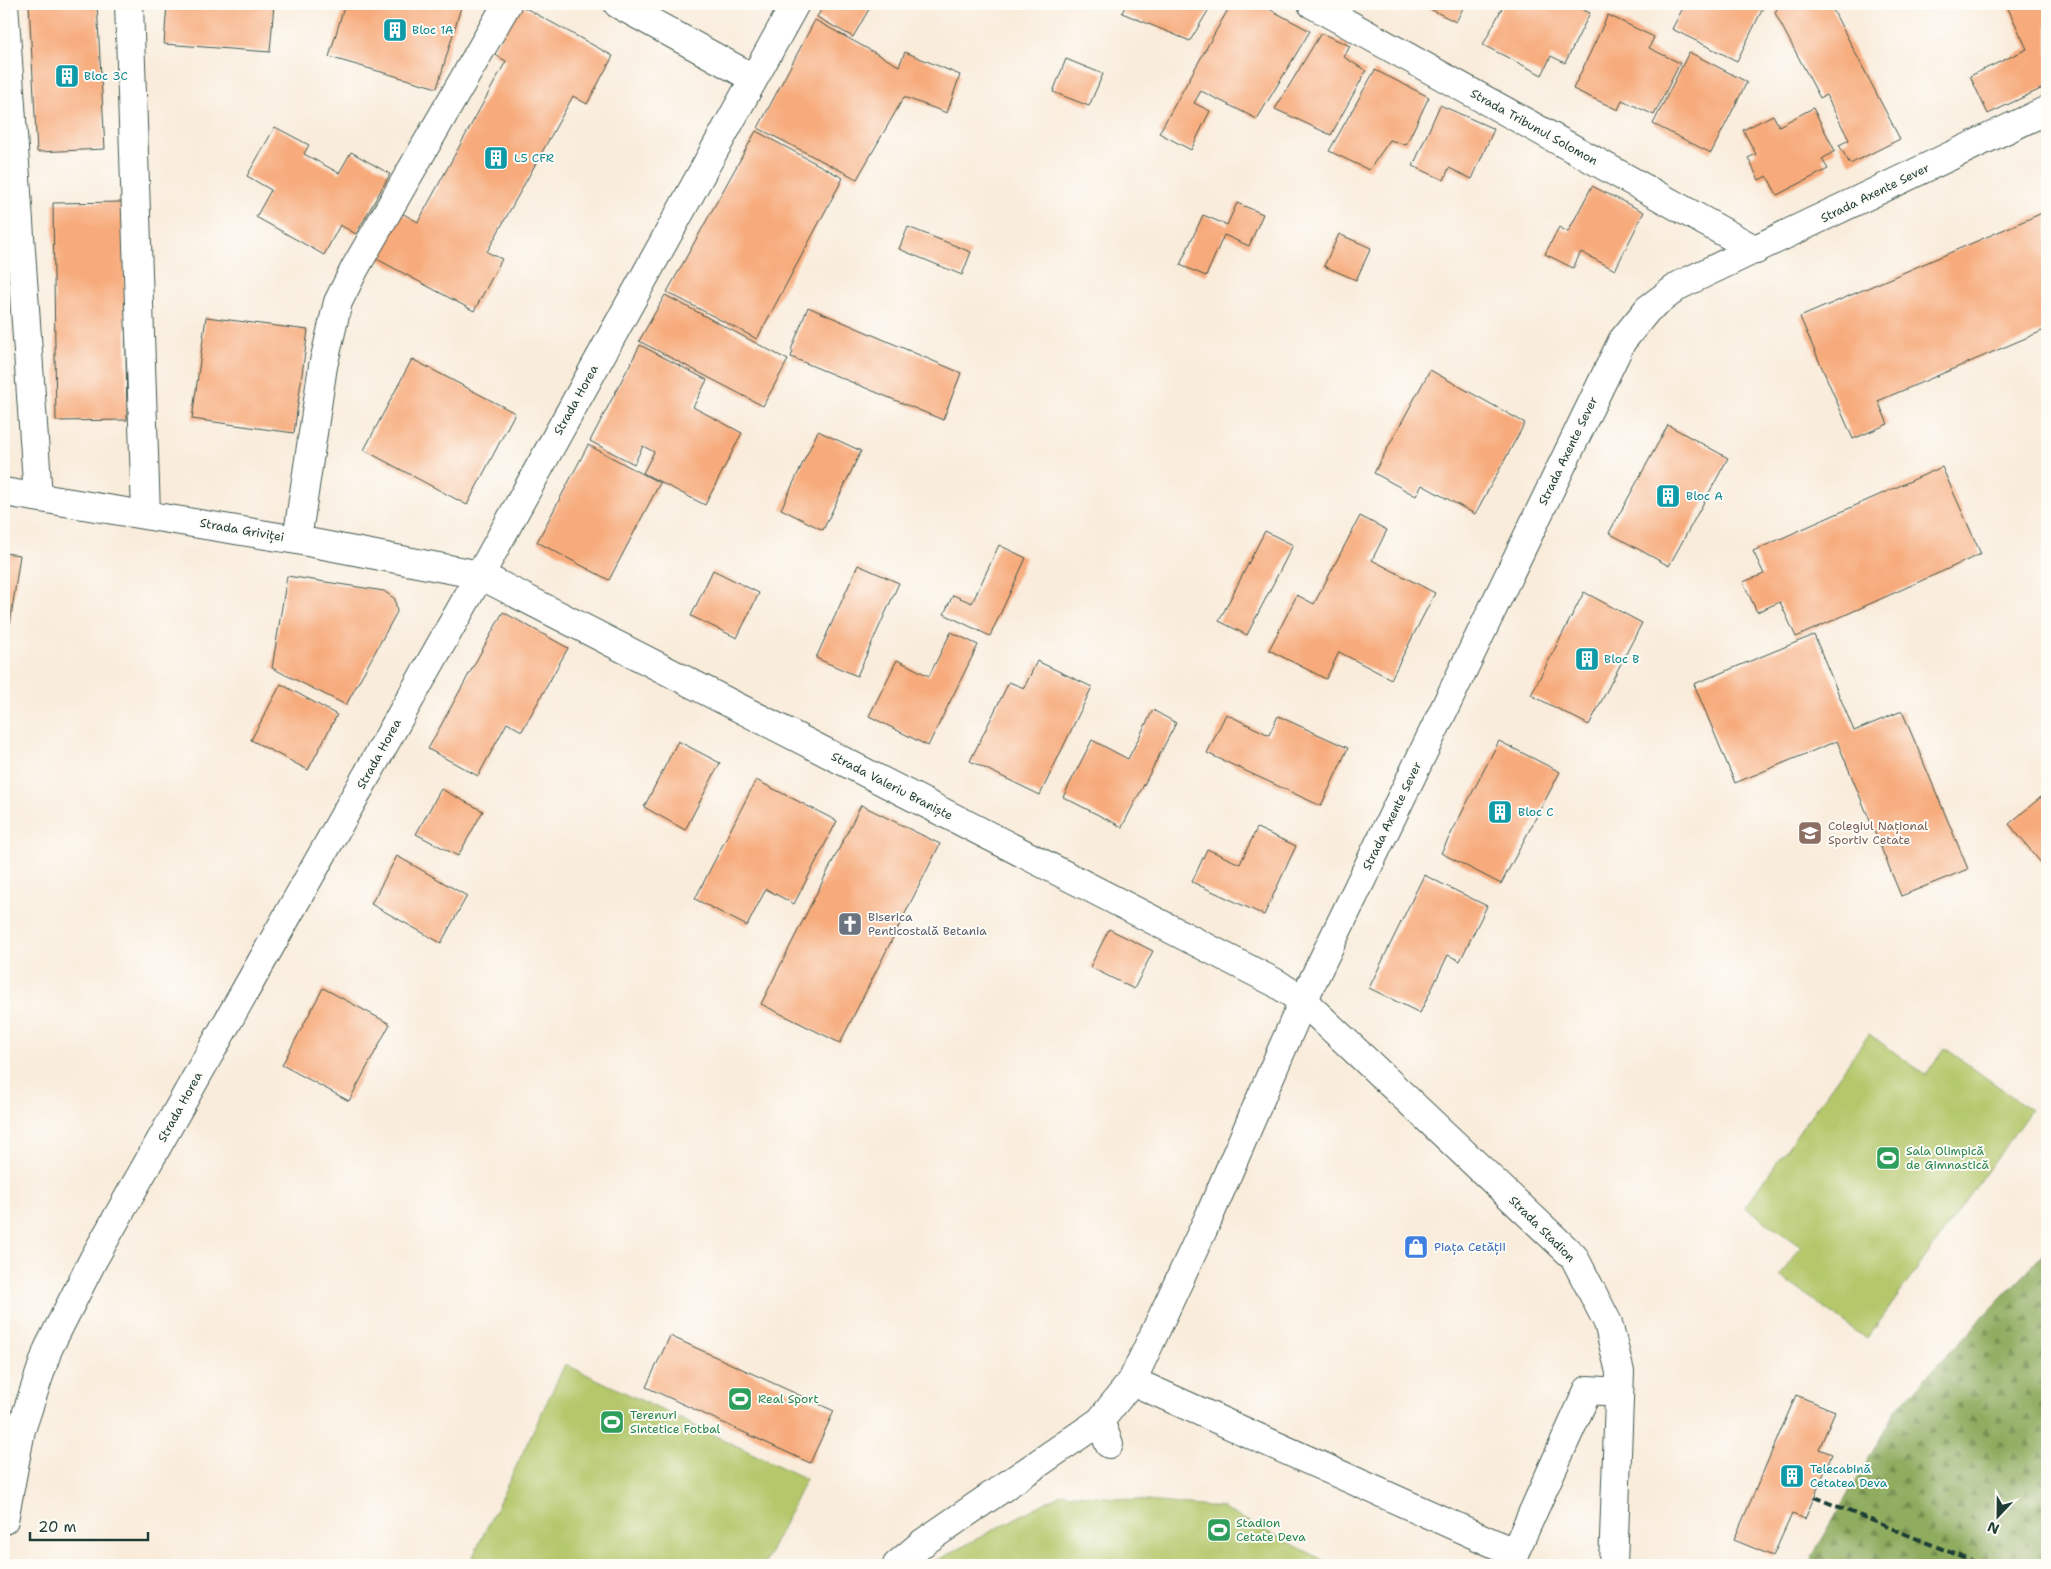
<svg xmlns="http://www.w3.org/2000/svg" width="2051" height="1569" font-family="'Shantell Sans',sans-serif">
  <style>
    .forest { fill: url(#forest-firs); stroke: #57744a }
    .green { fill: #b4c76b; stroke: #6a8250 }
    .building { fill: #f7ab7b }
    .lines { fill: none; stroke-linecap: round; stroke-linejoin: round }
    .minor-casing { stroke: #40574d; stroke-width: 30 }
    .major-casing { stroke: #40574d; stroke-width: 30 }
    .minor { stroke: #fff; stroke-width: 28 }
    .major { stroke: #fff; stroke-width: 28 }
    .rail { stroke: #1f3d34; stroke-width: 4; stroke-dasharray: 8 4; stroke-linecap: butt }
    .labels { text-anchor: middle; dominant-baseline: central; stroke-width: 4; stroke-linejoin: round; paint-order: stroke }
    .culture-label { font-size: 12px; fill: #0d838f; stroke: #fdfcf7; text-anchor: start }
    .street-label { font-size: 12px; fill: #1f3d34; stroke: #fdfcf7 }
    .education-label { font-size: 12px; fill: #785e54; stroke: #fdfcf7; text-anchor: start }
    .worship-label { font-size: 12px; fill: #5b616d; stroke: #fdfcf7; text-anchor: start }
    .leisure-label { font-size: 12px; fill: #27864d; stroke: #fdfcf7; text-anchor: start }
    .shop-label { font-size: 12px; fill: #366cbe; stroke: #fdfcf7; text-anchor: start }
  </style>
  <defs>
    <pattern id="forest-firs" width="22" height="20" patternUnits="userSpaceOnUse" patternTransform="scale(1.25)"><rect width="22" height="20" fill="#8fac5f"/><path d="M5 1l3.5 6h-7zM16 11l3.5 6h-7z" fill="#748d4f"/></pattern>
  </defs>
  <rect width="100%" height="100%" fill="#fdfcf7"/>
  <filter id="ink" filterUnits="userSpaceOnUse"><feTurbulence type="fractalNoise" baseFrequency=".02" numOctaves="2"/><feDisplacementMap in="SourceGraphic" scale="10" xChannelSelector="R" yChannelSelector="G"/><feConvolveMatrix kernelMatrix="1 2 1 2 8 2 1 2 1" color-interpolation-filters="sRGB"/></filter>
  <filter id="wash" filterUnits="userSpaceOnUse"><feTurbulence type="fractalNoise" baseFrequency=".0096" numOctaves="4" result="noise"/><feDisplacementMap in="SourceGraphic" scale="20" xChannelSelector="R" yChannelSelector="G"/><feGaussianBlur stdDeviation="1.12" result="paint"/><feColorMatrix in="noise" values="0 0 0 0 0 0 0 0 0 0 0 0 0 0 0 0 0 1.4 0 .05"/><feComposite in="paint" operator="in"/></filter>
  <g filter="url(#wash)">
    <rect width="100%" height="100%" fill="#f9ecdb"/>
    <path class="forest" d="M2047,1250V1565H1810L1812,1557L1897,1408Z"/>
    <path class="green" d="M1869,1034L1926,1075L1945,1048L2031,1110L1867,1339L1780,1276L1801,1247L1745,1207Z
      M565,1364L806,1479L764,1565H469Z
      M1063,1493L1222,1508L1333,1565H928Z"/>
    <g id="blocks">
      <path class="building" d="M29,4H97L105,149L37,152Z
        M167,4H274L270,52L164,44Z
        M345,4H462L437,88L329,57Z
        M518,4L613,56L587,104L573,96L487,252L502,259L474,311L373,257L398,211L418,222L506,61L492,53Z
        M824,4H872L853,37L817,17Z
        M1126,4H1212L1190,41L1122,13Z
        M1231,4H1260L1310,31L1257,119L1201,91L1194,103L1210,111L1191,150L1159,133Z
        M1420,4H1465L1456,22Z
        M1504,4H1581L1579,8L1590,13L1565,63L1551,56L1542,75L1483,45Z
        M1685,4H1765L1737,61L1672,29Z
        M1779,4H1830L1900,139L1850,164L1839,145L1849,140L1826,95L1820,98L1775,13Z
        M2006,4H2047V86L1988,114L1970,76L2027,49Z
        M1608,15L1654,37L1649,48L1680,63L1654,115L1622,100L1618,110L1573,89Z
        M815,20L899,66L905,52L960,75L947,113L904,97L857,179L758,128Z
        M1321,33L1350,46L1344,57L1366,71L1331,135L1275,109Z
        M1689,52L1747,82L1711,153L1653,124Z
        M1066,59L1103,74L1089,106L1053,92Z
        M1375,70L1429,97L1406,145L1390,140L1369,170L1329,151Z
        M1440,105L1494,129L1472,179L1449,168L1444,180L1413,166Z
        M1813,108L1835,151L1822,159L1828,169L1777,195L1767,176L1759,180L1748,158L1756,154L1743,130L1773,115L1779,126Z
        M275,127L309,145L304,154L339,173L351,152L390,174L356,234L340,225L324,255L256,217L271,190L247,176Z
        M756,131L843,178L757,339L667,292Z
        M1592,186L1644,212L1615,270L1581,252L1573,268L1545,254L1559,227L1568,232Z
        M124,202L127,420L56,421L53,203Z
        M1237,203L1263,214L1249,246L1224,235L1206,276L1180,265L1203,215L1227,225Z
        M2047,211V329L1878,401L1888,424L1853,439L1800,317Z
        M908,227L971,252L962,275L899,249Z
        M1339,234L1371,248L1356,280L1324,266Z
        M665,295L788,360L763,406L639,341Z
        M808,307L961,373L943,420L791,357L793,351L791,350Z
        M206,317L308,330L294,433L192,419Z
        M640,345L707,380L693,407L742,433L705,505L643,473L654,452L643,446L634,464L590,441Z
        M412,359L515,413L467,505L364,450Z
        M1430,370L1525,423L1475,514L1422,485L1416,496L1374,473Z
        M1668,425L1728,458L1669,566L1609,533Z
        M818,431L861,451L823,530L781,509Z
        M588,445L660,483L609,580L537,542Z
        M1942,467L1981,554L1796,637L1780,602L1757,612L1743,582L1764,574L1753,551Z
        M1360,516L1387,530L1372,560L1435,593L1391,679L1339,652L1326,679L1269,650L1297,595L1314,604Z
        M1265,531L1293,545L1247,635L1219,621Z
        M999,545L1026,558L990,636L944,614L953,595L972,603Z
        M4,553L20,555L10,624L4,623Z
        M858,565L899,583L857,676L816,658Z
        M713,570L759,593L737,638L691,616Z
        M287,576L384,591L395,599L397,612L346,705L272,668Z
        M1584,592L1642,623L1589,725L1531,695Z
        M503,612L568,648L522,731L507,723L478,776L428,749Z
        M951,632L978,645L928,746L869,716L897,660L929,676Z
        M1814,635L1854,731L1902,711L1968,869L1901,896L1837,741L1735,783L1694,684Z
        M1037,661L1092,687L1040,795L970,761L1009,682L1024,688Z
        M281,684L337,715L308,770L251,740Z
        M1153,710L1176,723L1122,827L1063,797L1092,740L1128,759Z
        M1226,714L1269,735L1278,716L1348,748L1321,806L1207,753Z
        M678,741L720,763L685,830L644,807Z
        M1499,741L1560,772L1501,884L1441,853Z
        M756,780L837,821L794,904L766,889L747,926L695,899Z
        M441,789L483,811L458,856L416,834Z
        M2047,792V870L2009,824Z
        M861,805L940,844L840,1043L761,1004Z
        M1257,828L1296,846L1264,915L1192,882L1207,849L1240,864Z
        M397,856L467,896L441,943L371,904Z
        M1424,875L1487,906L1460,961L1448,955L1420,1013L1369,988Z
        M1109,929L1153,951L1134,989L1090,967Z
        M323,988L390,1024L349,1101L282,1065Z
        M670,1336L834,1411L810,1463L646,1387Z
        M1796,1395L1835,1411L1819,1449L1832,1454L1805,1519L1792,1514L1773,1556L1734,1540Z"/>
    </g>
  </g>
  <g filter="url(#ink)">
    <use href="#blocks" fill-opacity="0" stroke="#40574d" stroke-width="1"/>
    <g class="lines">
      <defs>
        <path id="minor" d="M4,4L38,497
          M129,4L146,514
          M618,4L753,78
          M1312,4L1756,250
          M4,492L297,540L480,575L1276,983L1303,1001L1574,1257L1608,1323L1620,1372L1613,1565
          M297,540L323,366L338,302L355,268L507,4
          M1132,1381L1515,1553
          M1100,1421L1109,1444
          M897,1565L924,1542L1100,1421L1132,1381L1208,1219L1303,1001L1622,341L1648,309L1680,285L2047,110
          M1509,1565L1588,1390L1619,1392"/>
        <path id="major" d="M4,1520L21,1430L48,1349L93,1260L480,575L795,4"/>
      </defs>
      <use href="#minor" class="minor-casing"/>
      <use href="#major" class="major-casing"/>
      <use href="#minor" class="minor"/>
      <use href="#major" class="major"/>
      <path class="rail" d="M1814,1497L1982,1565"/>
    </g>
  </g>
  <defs>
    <symbol id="building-square" viewBox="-11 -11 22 22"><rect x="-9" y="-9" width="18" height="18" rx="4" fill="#0f9aa8" stroke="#fdfcf7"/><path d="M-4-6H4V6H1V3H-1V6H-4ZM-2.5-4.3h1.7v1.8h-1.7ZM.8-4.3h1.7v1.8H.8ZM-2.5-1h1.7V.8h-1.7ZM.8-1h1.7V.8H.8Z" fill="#fff"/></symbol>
    <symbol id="university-square" viewBox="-11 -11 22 22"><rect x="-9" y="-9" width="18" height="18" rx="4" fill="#8d6e63" stroke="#fdfcf7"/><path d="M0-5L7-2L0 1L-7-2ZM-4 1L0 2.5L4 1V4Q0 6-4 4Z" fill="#fff"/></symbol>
    <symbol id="church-square" viewBox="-11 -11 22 22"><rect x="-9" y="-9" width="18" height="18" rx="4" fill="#6b7280" stroke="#fdfcf7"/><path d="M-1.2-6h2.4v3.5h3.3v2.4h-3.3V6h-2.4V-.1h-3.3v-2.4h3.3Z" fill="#fff"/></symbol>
    <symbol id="stadium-square" viewBox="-11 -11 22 22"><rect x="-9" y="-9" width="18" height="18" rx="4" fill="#2e9e5b" stroke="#fdfcf7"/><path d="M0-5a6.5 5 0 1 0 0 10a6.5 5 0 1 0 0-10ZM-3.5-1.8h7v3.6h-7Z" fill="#fff"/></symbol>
    <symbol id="shop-square" viewBox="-11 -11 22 22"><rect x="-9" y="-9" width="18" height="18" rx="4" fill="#3f7fe0" stroke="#fdfcf7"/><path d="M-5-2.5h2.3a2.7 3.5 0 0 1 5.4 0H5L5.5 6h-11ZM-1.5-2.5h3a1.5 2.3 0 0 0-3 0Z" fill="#fff"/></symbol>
  </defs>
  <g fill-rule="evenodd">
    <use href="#building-square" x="381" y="16" width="28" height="28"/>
    <use href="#building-square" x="53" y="62" width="28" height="28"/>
    <use href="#building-square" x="482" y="144" width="28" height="28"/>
    <use href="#building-square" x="1654" y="482" width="28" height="28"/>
    <use href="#building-square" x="1573" y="645" width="28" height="28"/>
    <use href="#building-square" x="1486" y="798" width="28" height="28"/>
    <use href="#university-square" x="1796" y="819" width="28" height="28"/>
    <use href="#church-square" x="836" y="910" width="28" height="28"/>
    <use href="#stadium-square" x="1874" y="1144" width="28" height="28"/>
    <use href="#shop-square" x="1402" y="1233" width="28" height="28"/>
    <use href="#stadium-square" x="726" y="1385" width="28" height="28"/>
    <use href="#stadium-square" x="598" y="1408" width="28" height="28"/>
    <use href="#building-square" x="1778" y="1462" width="28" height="28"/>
    <use href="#stadium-square" x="1205" y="1516" width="28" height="28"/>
  </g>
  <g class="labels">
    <g class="culture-label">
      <text x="412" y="30">Bloc 1A</text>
      <text x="84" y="76">Bloc 3C</text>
      <text x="514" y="158">L5 CFR</text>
      <text x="1686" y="496">Bloc A</text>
      <text x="1604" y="659">Bloc B</text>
      <text x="1518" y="812">Bloc C</text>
      <text x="1810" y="1469">Telecabină<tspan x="1810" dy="14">Cetatea Deva</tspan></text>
    </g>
    <g class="street-label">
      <text transform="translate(1534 127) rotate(29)">Strada Tribunul Solomon</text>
      <text transform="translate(1875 193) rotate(-26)">Strada Axente Sever</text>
      <text transform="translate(576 400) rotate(-61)">Strada Horea</text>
      <text transform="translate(1568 451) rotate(-64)">Strada Axente Sever</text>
      <text transform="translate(242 530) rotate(10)">Strada Griviței</text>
      <text transform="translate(379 754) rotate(-61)">Strada Horea</text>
      <text transform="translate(892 786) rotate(27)">Strada Valeriu Braniște</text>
      <text transform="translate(1392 816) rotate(-64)">Strada Axente Sever</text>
      <text transform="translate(180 1107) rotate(-61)">Strada Horea</text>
      <text transform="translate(1542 1229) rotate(45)">Strada Stadion</text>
    </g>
    <g class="education-label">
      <text x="1828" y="826">Colegiul Național<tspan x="1828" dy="14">Sportiv Cetate</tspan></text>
    </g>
    <g class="worship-label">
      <text x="868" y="917">Biserica<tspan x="868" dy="14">Penticostală Betania</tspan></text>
    </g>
    <g class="leisure-label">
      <text x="1906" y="1151">Sala Olimpică<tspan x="1906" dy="14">de Gimnastică</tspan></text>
      <text x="758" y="1399">Real Sport</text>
      <text x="630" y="1415">Terenuri<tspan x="630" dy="14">Sintetice Fotbal</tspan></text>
      <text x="1236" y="1523">Stadion<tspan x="1236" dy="14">Cetate Deva</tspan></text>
    </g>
    <g class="shop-label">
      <text x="1434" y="1247">Piața Cetății</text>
    </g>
  </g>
  <rect width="2051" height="1569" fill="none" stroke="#fdfcf7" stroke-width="20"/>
  <g transform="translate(1998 1516) rotate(202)" stroke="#fdfcf7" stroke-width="4" paint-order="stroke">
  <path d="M0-4L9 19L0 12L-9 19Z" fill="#1f3d34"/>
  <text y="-8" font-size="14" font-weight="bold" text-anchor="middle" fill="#1f3d34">N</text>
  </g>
  <path d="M30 1532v8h118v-8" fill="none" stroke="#1f3d34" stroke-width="2.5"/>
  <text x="38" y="1532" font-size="15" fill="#1f3d34" stroke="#fdfcf7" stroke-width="4" paint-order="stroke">20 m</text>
</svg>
